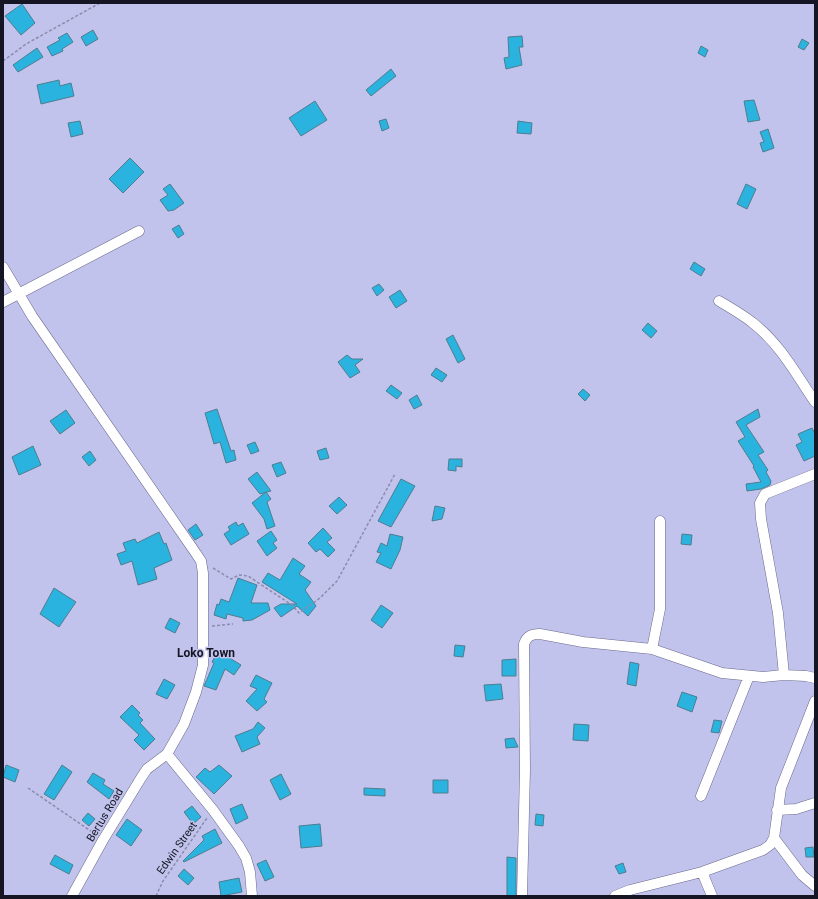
<svg xmlns="http://www.w3.org/2000/svg" width="818" height="899" font-family="Roboto,sans-serif">
  <style>
    .building { fill: #29b3de; stroke: #4f7d8f }
    .lines { fill: none; stroke-linecap: round; stroke-linejoin: round }
    .street-casing { stroke: #69688d; stroke-width: 11 }
    .path { stroke: #8b8bac; stroke-width: 1.5; stroke-dasharray: 3 2; stroke-linecap: butt }
    .street { stroke: #fff; stroke-width: 10 }
    .labels { text-anchor: middle; dominant-baseline: central; stroke-width: 3; stroke-linejoin: round; paint-order: stroke }
    .street-label { font-size: 11px; fill: #151523; stroke: #c2c3ec }
    .neighbourhood-label { font-size: 12px; font-weight: bold; fill: #151523; stroke: #c2c3ec }
  </style>
  <rect width="100%" height="100%" fill="#c2c3ec"/>
  <path class="building" d="M22,4L35,23L21,35L5,16Z
    M93,30L98,39L86,46L81,37Z
    M67,33L73,42L62,49L63,51L52,56L47,47L60,40L58,38Z
    M522,36L523,47H519L522,65L506,69L504,58L509,57L508,37Z
    M802,39L809,43L804,50L798,47Z
    M701,46L708,50L705,57L698,53Z
    M37,48L43,57L18,72L13,65Z
    M391,69L396,76L371,96L366,90Z
    M59,80L60,86L71,83L74,96L41,104L37,85Z
    M754,100L760,120L748,122L744,101Z
    M315,101L327,120L301,136L289,118Z
    M386,119L389,128L382,131L379,121Z
    M80,121L83,134L71,137L68,123Z
    M518,121L532,123L531,134L517,133Z
    M768,129L774,148L763,152L760,143L764,142L760,132Z
    M130,158L144,172L123,193L109,179Z
    M170,184L184,203L174,210L168,211L160,200L168,195L163,189Z
    M746,184L756,189L747,209L737,204Z
    M179,225L184,234L178,238L172,229Z
    M694,262L705,269L701,276L690,269Z
    M379,284L384,290L377,296L372,288Z
    M400,290L407,301L396,308L389,297Z
    M648,323L657,331L651,338L642,330Z
    M453,335L465,359L458,363L446,339Z
    M347,355L352,359H363L355,365L360,372L350,378L338,362Z
    M436,368L447,375L442,382L431,375Z
    M391,385L402,393L397,399L386,391Z
    M583,389L590,395L585,401L578,394Z
    M417,395L422,405L414,409L409,400Z
    M217,409L231,451L234,450L236,460L226,463L220,442L214,444L205,413Z
    M758,409L760,417L746,425L764,452L758,455L768,470L766,472L771,481L770,485L761,489L747,491L746,484L761,482L753,467L754,466L738,441L745,437L736,422Z
    M66,410L75,423L60,434L50,421Z
    M812,428L815,434V456L804,461L796,445L802,442L798,434Z
    M255,442L259,451L251,454L247,445Z
    M33,446L41,465L19,475L12,457Z
    M326,448L329,458L320,460L317,451Z
    M90,451L96,460L89,466L82,457Z
    M449,459H462V467L456,466V471L448,470Z
    M281,462L286,473L277,477L272,465Z
    M257,472L271,491L260,494L248,479Z
    M401,479L415,486L391,527L378,521Z
    M266,492L271,499L267,502L275,526L267,529L264,519L252,503Z
    M339,497L347,505L337,514L329,506Z
    M435,506L445,508L442,519L432,521Z
    M236,522L238,526L243,523L249,534L231,545L224,534L230,530L228,527Z
    M196,524L203,535L195,540L188,530Z
    M323,528L332,538L327,542L335,550L328,557L320,549L316,552L308,543Z
    M271,531L277,540L273,543L277,548L267,556L257,541Z
    M159,532L164,544L166,543L172,560L154,568L157,579L138,585L132,561L121,565L117,554L126,551L123,543L135,539L137,543Z
    M390,534L403,537L400,550L391,569L376,562L381,553L377,552L381,543L387,546Z
    M682,534L692,535L691,545L681,544Z
    M293,558L305,566L299,574L311,582L305,590L316,606L308,616L297,606L281,617L274,608L281,604H297L262,582L268,573L280,580Z
    M238,578L257,585L251,603H268L270,610L252,620L243,621V618L227,614L226,619L214,615L217,604L219,605L221,599L229,602Z
    M54,588L76,602L59,627L40,614Z
    M381,605L393,613L382,628L371,620Z
    M170,618L180,623L175,633L165,628Z
    M455,645L465,646L463,657L454,656Z
    M218,651L241,665L234,675L225,669L216,690L204,686L214,663L212,662Z
    M516,659V676H502V660Z
    M630,662L639,664L636,686L627,684Z
    M256,675L272,683L264,699L267,702L257,711L246,701L257,689L250,686Z
    M164,679L175,685L167,699L156,694Z
    M501,684L503,699L486,701L484,685Z
    M682,692L697,697L692,712L677,706Z
    M132,705L140,713L138,715L143,720L140,723L155,739L144,750L134,740L139,735L120,717Z
    M714,720L722,721L719,733L711,732Z
    M258,722L265,728L257,737L260,744L242,752L235,736L253,729Z
    M574,724L589,725L588,741L573,740Z
    M514,738L518,747L506,748L505,739Z
    M6,765L19,770L15,782L3,777Z
    M62,765L72,772L54,800L44,794Z
    M219,765L232,776L214,794L196,777L205,768L210,772Z
    M93,773L105,780L103,784L114,791L109,799L87,782Z
    M281,774L291,794L280,800L270,780Z
    M433,780H448V793H433Z
    M364,788L385,789V796L364,795Z
    M242,804L248,818L236,824L230,809Z
    M192,806L201,817L193,824L184,812Z
    M88,813L95,819L89,826L82,820Z
    M536,814L544,815L543,826L535,825Z
    M127,819L142,830L131,846L116,835Z
    M320,824L322,846L301,848L299,826Z
    M215,829L222,843L184,862L183,861L204,840L202,836Z
    M813,847L814,857H806L805,848Z
    M55,855L73,865L69,874L50,864Z
    M507,857L516,858V896H507Z
    M266,860L274,877L265,881L257,864Z
    M623,863L626,872L619,874L615,866Z
    M184,869L194,878L188,885L178,876Z
    M239,878L242,892L221,896L219,882Z"/>
  <g class="lines">
    <defs>
      <path id="street" d="M3,267L32,316L195,552L201,561L203,573V665L196,692L184,724L167,754L147,769L141,778L103,840L72,896
        M719,301C731,308 743,315 753,323C780,344 796,374 815,402
        M3,302L139,231
        M652,649L660,609V521
        M784,675L778,613L761,519L760,503L765,494L815,474
        M167,754L213,810L239,846L246,858L250,872L252,896
        M701,796L749,676
        M777,810L796,809L815,803
        M774,838L802,875L815,886
        M702,872L712,896
        M522,896L525,770L524,644C527,636 531,634 540,634L583,642L652,649L722,673L763,677L784,675L806,676L815,678
        M615,896L630,890L702,872L763,850L770,845L774,838L781,788L815,701"/>
    </defs>
    <use href="#street" class="street-casing"/>
    <path class="path" d="M3,61L26,44L100,3
      M213,568L231,579L239,575L248,576L292,605L299,613L320,598L337,581L395,474
      M212,626L233,624
      M28,788L95,834
      M156,896L163,881L207,818"/>
    <use href="#street" class="street"/>
  </g>
  <g class="labels">
    <g class="street-label">
      <text transform="translate(105 815) rotate(-59)">Bertus Road</text>
      <text transform="translate(177 848) rotate(-55)">Edwin Street</text>
    </g>
    <g class="neighbourhood-label">
      <text x="206" y="653">Loko Town</text>
    </g>
  </g>
  <rect width="818" height="899" fill="none" stroke="#151523" stroke-width="8"/>
</svg>
